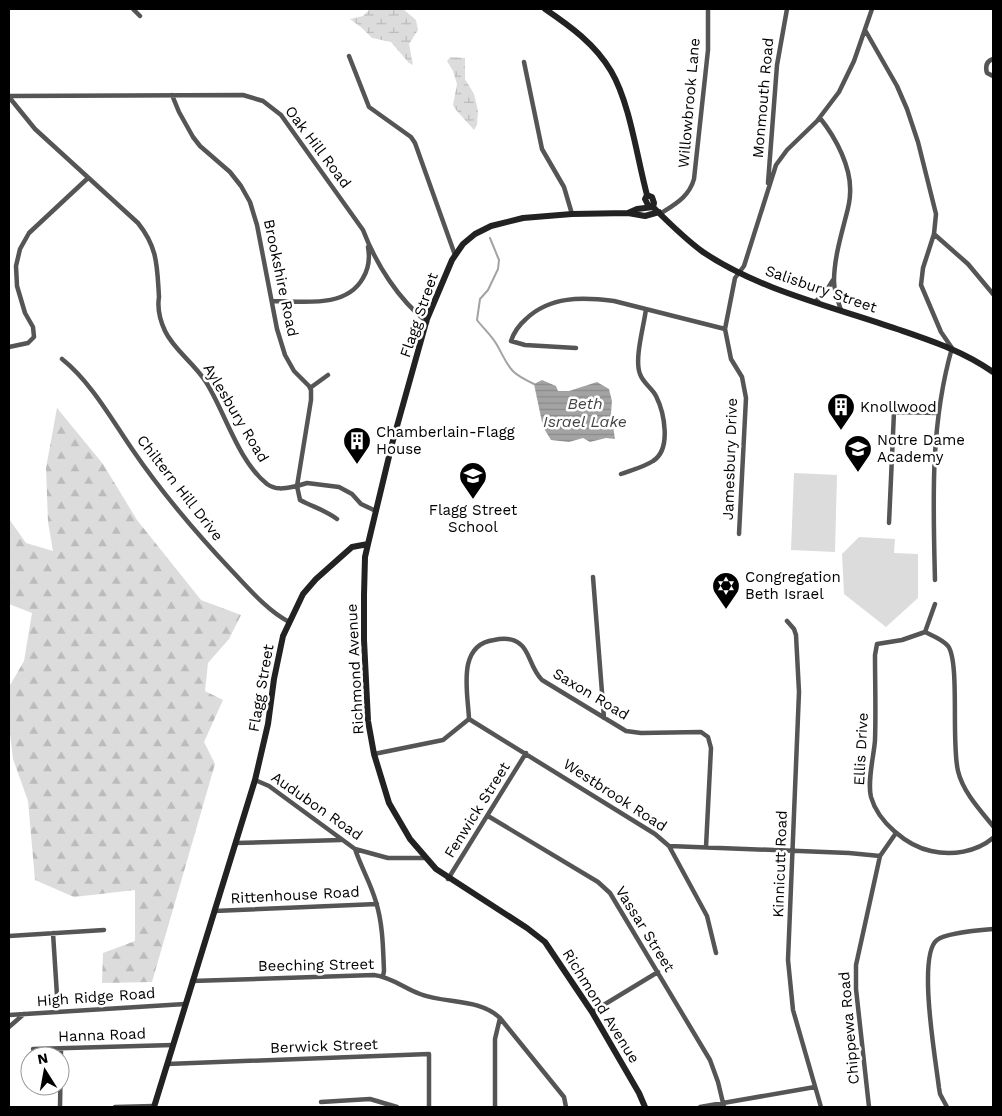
<svg xmlns="http://www.w3.org/2000/svg" width="1002" height="1116" font-family="'Work Sans',sans-serif">
  <style>
    .forest { fill: url(#forest-firs) }
    .wetland { fill: url(#wetland-marsh) }
    .park { fill: #dcdcdc }
    .water { fill: url(#water-rules) }
    .lines { fill: none; stroke-linecap: round; stroke-linejoin: round }
    .stream { stroke: #a3a3a3; stroke-width: 2 }
    .street { stroke: #555; stroke-width: 4.5 }
    .secondary { stroke: #222; stroke-width: 6 }
    .labels { text-anchor: middle; dominant-baseline: central; stroke-width: 5; stroke-linejoin: round; paint-order: stroke }
    .street-label { font-size: 15px; fill: #000; stroke: #fff }
    .poi-label { font-size: 15px; fill: #000; stroke: #fff; text-anchor: start }
    .water-label { font-size: 16px; font-style: italic; fill: #444; stroke: #fff }
  </style>
  <defs>
    <pattern id="forest-firs" width="22" height="20" patternUnits="userSpaceOnUse" patternTransform="scale(1.25)"><rect width="22" height="20" fill="#dcdcdc"/><path d="M5 1l3.5 6h-7zM16 11l3.5 6h-7z" fill="#bbb"/></pattern>
    <pattern id="wetland-marsh" width="20" height="14" patternUnits="userSpaceOnUse" patternTransform="scale(1.25)"><rect width="20" height="14" fill="#dcdcdc"/><path d="M1 5h8M5 5V1M11 12h8M15 12V8" fill="none" stroke="#bbb"/></pattern>
    <pattern id="water-rules" width="6" height="5" patternUnits="userSpaceOnUse" patternTransform="scale(1.25)"><rect width="6" height="5" fill="#a3a3a3"/><path d="M0 2.5h6" fill="none" stroke="#8b8b8b"/></pattern>
  </defs>
  <rect width="100%" height="100%" fill="#fff"/>
  <path class="forest" d="M57,408L103,464L137,520L201,600L241,615L229,639L208,663L205,691L223,700L204,742L215,764L152,982L102,983L103,953L135,941V890L74,897L35,880L28,801L13,759L9,725V687L24,661L32,613L9,604V519L26,543L53,551L48,522L46,468Z"/>
  <path class="wetland" d="M370,9H403L416,20L418,30L409,44L413,65L409,63L391,42L372,38L362,28L350,19L363,16Z
    M450,57L465,58V79L474,94L478,111L477,125L474,130L456,110L453,105L457,84L453,71L447,61Z"/>
  <path class="park" d="M794,473L837,475L835,552L791,550Z
    M859,537L895,539L894,553L918,554V598L886,627L844,594L842,554Z"/>
  <path class="water" d="M542,380L556,386L558,391H569L597,382L609,389L612,401L611,413L615,439L606,438L590,442L583,438L569,442L551,440L543,427L534,384Z"/>
  <g class="lines">
    <path class="stream" d="M490,238L499,260L498,269L488,290L480,299L477,320C483,328 492,336 497,345C510,368 508,372 534,384"/>
    <path class="street" d="M133,9L140,16
      M865,30L897,86L907,109L918,142L936,214L934,234L923,268L921,285L941,332L952,348C930,425 933,501 935,580
      M349,56L369,107L411,137L415,143L455,255
      M993,59C987,61 985,66 987,73L993,76
      M524,62L542,149L564,187L572,214
      M172,95L179,112L193,137L200,146L230,172L241,186L250,202L257,225L277,329L285,355L294,371L309,386L311,390V400L297,486L307,483L339,487L352,494L361,504L376,511
      M9,96L243,95L263,101L281,115L363,230C376,264 398,299 427,322
      M9,97L35,129L138,223C158,248 157,266 159,297C157,309 160,320 165,331C174,350 194,363 206,382C225,412 238,461 267,484C277,491 286,488 297,486L300,500C313,507 325,510 337,519
      M820,118C836,138 852,168 850,194C850,203 847,212 845,220C840,239 834,261 834,281C834,291 838,301 841,310
      M768,183L777,65L787,9
      M660,214C675,204 689,197 694,179L708,50V9
      M934,234L968,264L993,294
      M272,301C302,301 346,309 363,278C369,268 370,258 368,247
      M815,302L825,293L833,280
      M9,347L28,343L34,337L33,327L25,313L17,286L16,266L20,249L29,233L88,178
      M576,348L525,345L511,341C514,332 519,325 526,319C550,296 582,297 614,301L725,329
      M62,359C91,382 112,420 132,449C162,493 196,533 233,572C250,590 268,611 289,622
      M310,388L328,375
      M621,474C632,470 644,467 653,461C672,449 664,412 656,396C652,388 643,383 640,374C634,359 644,326 646,309
      M889,523L894,412L938,413
      M739,534L746,398L742,377L731,359L725,329L735,278L744,266L776,165L787,150L817,121L839,92L854,61L872,9
      M593,577L604,718
      M787,621L794,629L796,635L799,692L788,960L793,1010L821,1107
      M925,632L935,604
      M469,719C468,693 456,645 494,640C503,638 513,638 520,644C530,651 530,668 542,680L626,731L641,733L701,732L708,737L711,748L706,847
      M469,719L655,834L669,846L849,853L880,856
      M374,754L443,740L469,719
      M255,780L269,786L355,849L388,858H425
      M488,816L598,882L610,893L710,1060L718,1082L724,1107
      M993,826C980,810 963,792 958,771C951,743 960,662 948,646C942,639 933,636 925,632L902,640L877,644L875,655C875,683 876,712 875,740C874,756 867,781 871,797C878,822 907,846 931,851C952,856 976,852 993,838
      M236,843L341,840
      M669,846L707,916L716,953
      M355,849C361,867 371,884 376,902C383,925 383,948 384,971L383,976
      M448,879L526,753
      M214,911L377,904
      M53,933L58,1011
      M9,936L104,930
      M192,981L374,975C391,977 404,988 420,994C446,1004 479,998 500,1018L564,1097L566,1107
      M592,1012L658,972
      M9,1015L185,1004
      M9,1027L24,1014
      M33,1049L173,1045
      M167,1064L429,1054V1107
      M321,1102L370,1099L397,1107
      M60,1107L61,1049
      M115,1107L154,1106
      M495,1107V1039L500,1018
      M700,1107L815,1087
      M869,1107L856,989V965L880,856L896,833
      M947,1107L940,1094L939,1088C936,1062 917,955 937,940C946,933 980,930 993,929"/>
    <path class="secondary" d="M545,9C570,26 595,44 611,71C630,103 637,158 647,195L645,199L648,205L653,207L654,203L652,197L647,195
      M628,213L637,209L653,207C669,223 685,239 703,252C759,290 834,307 897,329C932,341 963,351 993,372
      M368,544L365,557L364,595V640L368,721L374,754L389,803L410,839L436,869L527,928L545,942L592,1012L639,1093L645,1107
      M154,1107L255,780L268,724L274,679L283,636L303,594L316,579L352,547L368,544L392,444L427,319L452,260L463,244L475,234L491,226L523,218L572,214L628,213L645,216L659,212"/>
  </g>
  <defs>
    <symbol id="building-pin" viewBox="-11 -11 22 30"><path d="M0 17L-7.5 6A9.5 9.5 0 1 1 7.5 6Z" fill="#000" stroke="#fff"/><path d="M-4-6H4V6H1V3H-1V6H-4ZM-2.5-4.3h1.7v1.8h-1.7ZM.8-4.3h1.7v1.8H.8ZM-2.5-1h1.7V.8h-1.7ZM.8-1h1.7V.8H.8Z" fill="#fff"/></symbol>
    <symbol id="school-pin" viewBox="-11 -11 22 30"><path d="M0 17L-7.5 6A9.5 9.5 0 1 1 7.5 6Z" fill="#000" stroke="#fff"/><path d="M0-5L7-2L0 1L-7-2ZM-4 1L0 2.5L4 1V4Q0 6-4 4Z" fill="#fff"/></symbol>
    <symbol id="synagogue-pin" viewBox="-11 -11 22 30"><path d="M0 17L-7.5 6A9.5 9.5 0 1 1 7.5 6Z" fill="#000" stroke="#fff"/><path d="M0-6.5L5.6 3.2H-5.6ZM0 6.5L5.6-3.2H-5.6Z" fill="#fff"/></symbol>
  </defs>
  <g fill-rule="evenodd">
    <use href="#building-pin" x="825" y="391" width="32" height="43"/>
    <use href="#building-pin" x="341" y="425" width="32" height="43"/>
    <use href="#school-pin" x="842" y="433" width="32" height="43"/>
    <use href="#school-pin" x="457" y="460" width="32" height="43"/>
    <use href="#synagogue-pin" x="710" y="570" width="32" height="43"/>
  </g>
  <g class="labels">
    <g class="street-label">
      <text transform="translate(763 98) rotate(-85)">Monmouth Road</text>
      <text transform="translate(689 103) rotate(-85)">Willowbrook Lane</text>
      <text transform="translate(318 147) rotate(53)">Oak Hill Road</text>
      <text transform="translate(281 278) rotate(78)">Brookshire Road</text>
      <text transform="translate(821 289) rotate(19)">Salisbury Street</text>
      <text transform="translate(419 315) rotate(-71)">Flagg Street</text>
      <text transform="translate(236 413) rotate(59)">Aylesbury Road</text>
      <text transform="translate(730 459) rotate(-88)">Jamesbury Drive</text>
      <text transform="translate(180 488) rotate(52)">Chiltern Hill Drive</text>
      <text transform="translate(355 669) rotate(-93)">Richmond Avenue</text>
      <text transform="translate(261 688) rotate(-80)">Flagg Street</text>
      <text transform="translate(591 694) rotate(31)">Saxon Road</text>
      <text transform="translate(861 749) rotate(-87)">Ellis Drive</text>
      <text transform="translate(615 795) rotate(33)">Westbrook Road</text>
      <text transform="translate(317 806) rotate(35)">Audubon Road</text>
      <text transform="translate(477 810) rotate(-58)">Fenwick Street</text>
      <text transform="translate(780 864) rotate(-88)">Kinnicutt Road</text>
      <text transform="translate(295 895) rotate(-3)">Rittenhouse Road</text>
      <text transform="translate(645 929) rotate(58)">Vassar Street</text>
      <text transform="translate(316 965) rotate(-1)">Beeching Street</text>
      <text transform="translate(96 997) rotate(-4)">High Ridge Road</text>
      <text transform="translate(601 1006) rotate(58)">Richmond Avenue</text>
      <text transform="translate(849 1028) rotate(-95)">Chippewa Road</text>
      <text transform="translate(102 1035) rotate(-2)">Hanna Road</text>
      <text transform="translate(324 1046) rotate(-2)">Berwick Street</text>
    </g>
    <g class="poi-label">
      <text x="860" y="407">Knollwood</text>
      <text x="376" y="432">Chamberlain-Flagg<tspan x="376" dy="17">House</tspan></text>
      <text x="877" y="440">Notre Dame<tspan x="877" dy="17">Academy</tspan></text>
      <text x="473" y="510" text-anchor="middle">Flagg Street<tspan x="473" dy="17">School</tspan></text>
      <text x="745" y="577">Congregation<tspan x="745" dy="17">Beth Israel</tspan></text>
    </g>
    <g class="water-label">
      <text x="585" y="403">Beth<tspan x="585" dy="18">Israel Lake</tspan></text>
    </g>
  </g>
  <rect width="1002" height="1116" fill="none" stroke="#000000" stroke-width="20"/>
  <g transform="translate(45 1071) rotate(349)"><circle r="24" fill="#ffffff" stroke="#999999"/>
  <path d="M0-4L9 19L0 12L-9 19Z" fill="#000000"/>
  <text y="-8" font-size="14" font-weight="bold" text-anchor="middle" fill="#000000">N</text>
  </g>
</svg>
